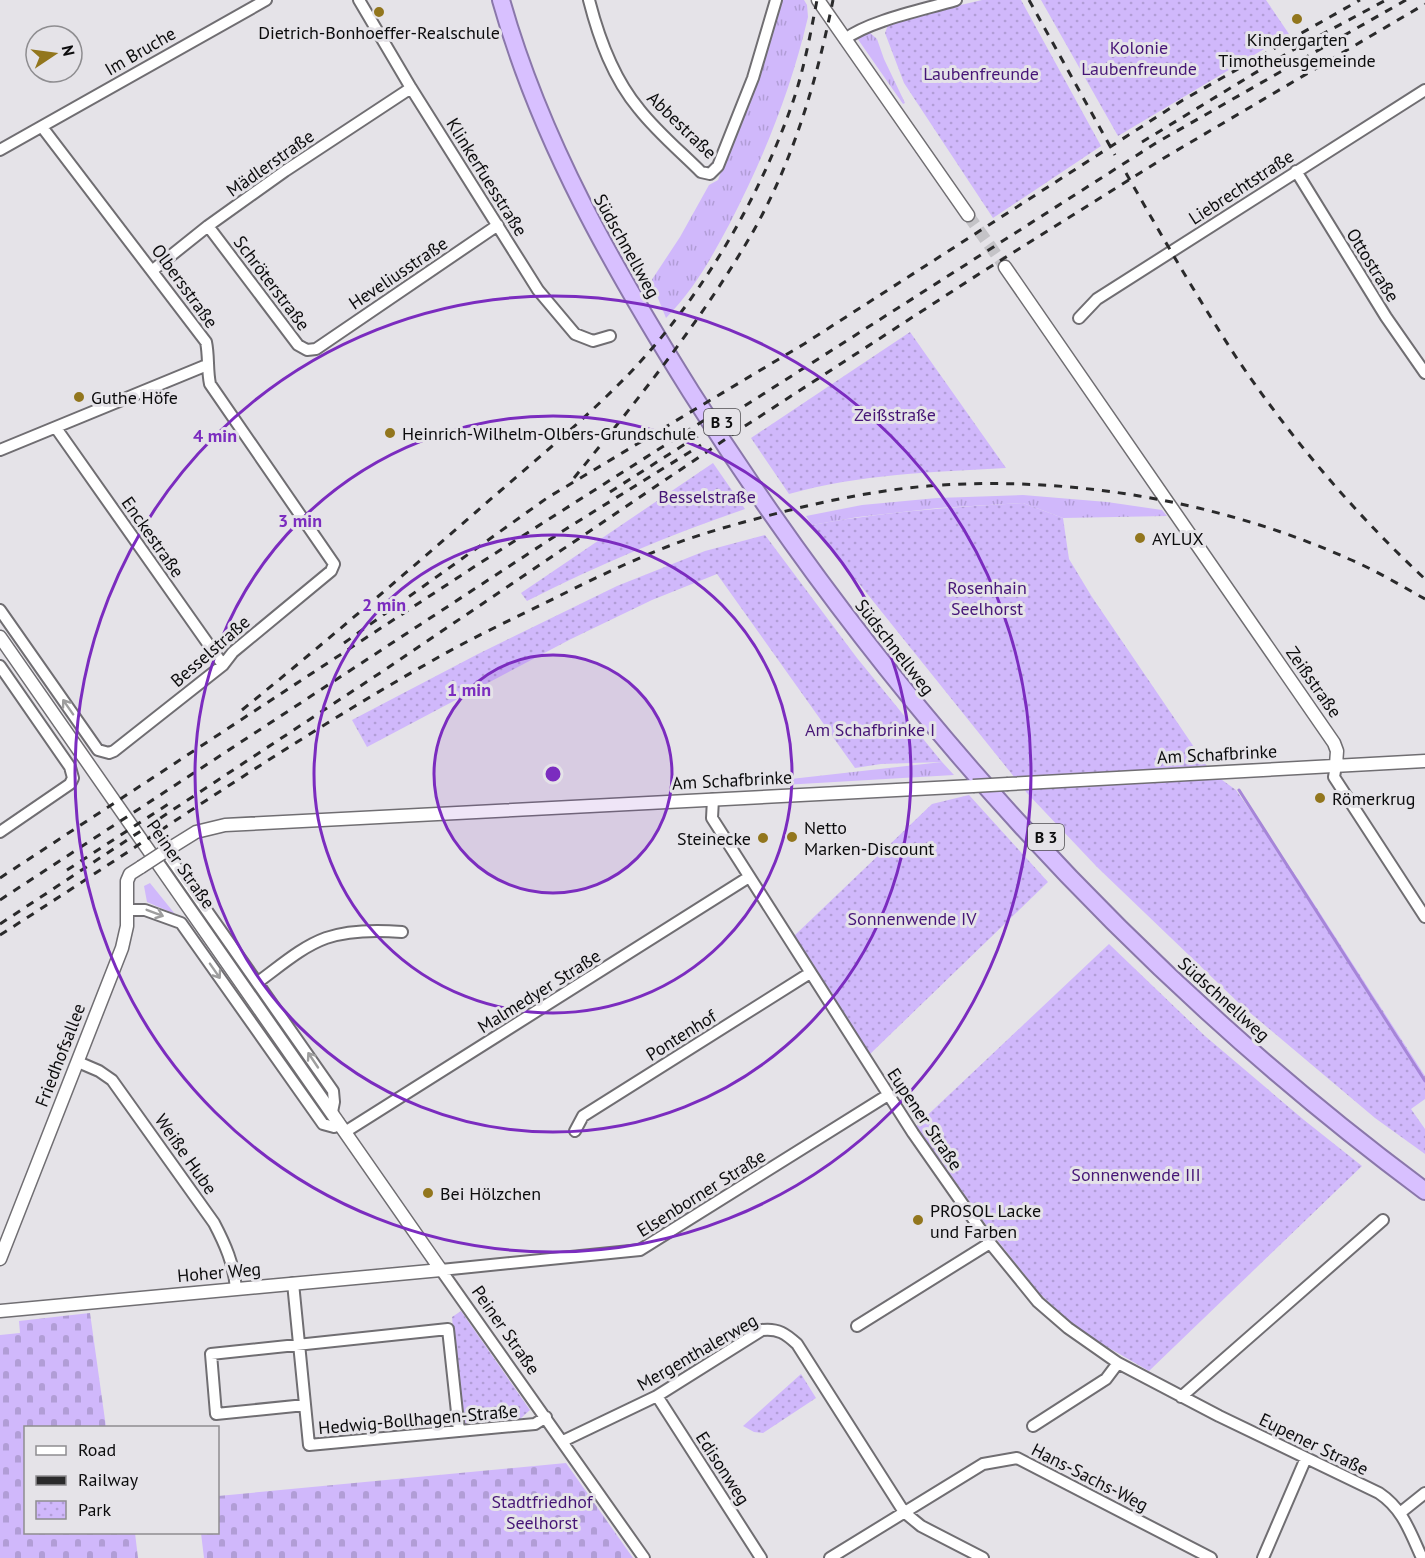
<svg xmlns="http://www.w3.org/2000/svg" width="1425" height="1558" font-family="'PT Sans',sans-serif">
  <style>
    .grass { fill: url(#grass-tufts) }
    .cemetery { fill: url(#cemetery-stones) }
    .park { fill: url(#park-dots) }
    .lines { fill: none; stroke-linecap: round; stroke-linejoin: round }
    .stream { stroke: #a686d8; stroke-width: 3 }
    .tertiary-tunnel { stroke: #c4c3c7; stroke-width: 12; stroke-dasharray: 12 6; stroke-linecap: butt }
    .minor-casing { stroke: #706e72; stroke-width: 14 }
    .tertiary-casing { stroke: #706e72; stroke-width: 15 }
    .trunk-casing { stroke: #8a77aa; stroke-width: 20 }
    .minor { stroke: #fff; stroke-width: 10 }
    .tertiary { stroke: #fff; stroke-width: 12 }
    .trunk { stroke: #d8c0ff; stroke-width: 16 }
    .rail { stroke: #2a2a2b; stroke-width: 3; stroke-dasharray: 8 8; stroke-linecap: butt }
    .tertiary-bridge-casing { stroke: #706e72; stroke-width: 15; stroke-linecap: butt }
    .tertiary-bridge { stroke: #fff; stroke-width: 12 }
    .oneway { stroke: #9e9e9e }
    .ring { fill: none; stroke: #7b2cbf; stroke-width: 3 }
    .poi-dot { fill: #92761d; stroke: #e5e3e8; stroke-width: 2 }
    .labels { text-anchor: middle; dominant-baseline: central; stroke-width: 6; stroke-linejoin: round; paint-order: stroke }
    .shield { fill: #e5e3e8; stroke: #4d4c4f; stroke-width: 1.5 }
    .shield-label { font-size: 16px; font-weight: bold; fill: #0c0c0d }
    .poi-label { font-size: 18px; fill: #0c0c0d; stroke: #e5e3e8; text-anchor: start }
    .park-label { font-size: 18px; fill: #461576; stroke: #e5e3e8 }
    .street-label { font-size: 18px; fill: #0c0c0d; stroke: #e5e3e8 }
    .centre { fill: #7b2cbf; stroke: #e5e3e8; stroke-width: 3 }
    .ring-label { font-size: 18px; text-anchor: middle; font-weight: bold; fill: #7b2cbf; stroke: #e5e3e8; stroke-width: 6; stroke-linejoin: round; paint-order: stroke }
  </style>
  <defs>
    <pattern id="grass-tufts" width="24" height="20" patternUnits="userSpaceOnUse" patternTransform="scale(1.5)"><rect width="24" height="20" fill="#d0b8fb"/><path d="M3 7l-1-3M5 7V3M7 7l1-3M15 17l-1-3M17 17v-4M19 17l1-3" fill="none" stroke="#b19dd6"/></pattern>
    <pattern id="cemetery-stones" width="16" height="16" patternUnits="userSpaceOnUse" patternTransform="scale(1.5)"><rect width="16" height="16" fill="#d0b8fb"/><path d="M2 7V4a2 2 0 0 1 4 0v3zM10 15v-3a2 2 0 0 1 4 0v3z" fill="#b19dd6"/></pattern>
    <pattern id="park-dots" width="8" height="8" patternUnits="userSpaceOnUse" patternTransform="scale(1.5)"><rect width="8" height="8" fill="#d0b8fb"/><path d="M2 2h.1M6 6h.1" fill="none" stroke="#b19dd6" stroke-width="1.8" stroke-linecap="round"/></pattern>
  </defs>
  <rect width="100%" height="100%" fill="#e5e3e8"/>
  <path class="grass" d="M782,0H804L807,5L808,17C791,90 764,157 730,223C712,257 693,291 666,318L651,281L680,237L709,185L718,180L755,81Z
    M869,32L877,39L884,59L905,103L903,104L857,38L859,35Z
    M1023,495L1107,502L1162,510L1167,516L1063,518L1023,503L938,508L858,517L812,525L806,516L862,505L937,498Z
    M942,762L954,775L730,788L728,786Z
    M150,883L175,914L147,902L144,886Z"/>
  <path class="cemetery" d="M90,1313L106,1427L26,1428V1532L135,1533L138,1558H0V1335L20,1333L19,1321Z
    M566,1463L633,1558H204L201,1533L218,1532V1496Z"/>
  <path class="park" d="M982,0H1021L1101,146L993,218L904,83L885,33L889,22Z
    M1041,0H1266L1289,34L1118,136Z
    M910,332L1006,468C933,472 860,474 789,494L751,438Z
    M713,463L745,509C669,535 598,565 527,601L521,593Z
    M1023,503L1063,518L1069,559L1092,597L1211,772L1236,790L1300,882L1425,1076V1099L1411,1109L1425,1129V1154L1375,1118L1242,1006L1097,867L1027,793L812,525C882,512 952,507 1023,503Z
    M765,535L857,658L942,762L881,764L855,768L717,574L652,600L571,639L367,747L352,720L478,654L617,586L705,551Z
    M969,795L1048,882L869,1055L794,936L932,804Z
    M1109,944L1205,1036L1304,1120L1362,1166L1149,1371L1083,1333L1040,1294L994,1236L916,1126Z
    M461,1311L530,1410L520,1419L462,1424L452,1317Z
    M801,1374L816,1398L763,1433L754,1432L743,1426Z"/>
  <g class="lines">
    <path class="stream" d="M1239,790L1425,1081"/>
    <path class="tertiary-tunnel" d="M968,215L1005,267"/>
    <defs>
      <path id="minor" d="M359,0L411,88L538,290L575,334L593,341L610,336
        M589,0C599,39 613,78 639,109C657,132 681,152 701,172L710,174L718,166L753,78L776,0
        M845,39C871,20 923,10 956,0
        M0,150L266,0
        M1296,171L1386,317L1425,373
        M208,226L298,345L307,350L316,349L498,225
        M153,270L208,226L285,171L411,88
        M1079,318L1097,299L1425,90
        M56,428L223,665
        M0,450L207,365
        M0,610L98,750L109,753L114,751L223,665L233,652L331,571L334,564L210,384C207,370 209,356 206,342L42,127
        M0,666L70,767L73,778L70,784L0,832
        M1336,765L1334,777L1425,917
        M713,799L712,818L913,1133L990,1243L1038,1302L1068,1328L1118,1363L1219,1416L1379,1493C1403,1509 1410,1532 1422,1558
        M165,851L333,1091L334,1102L332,1112
        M127,910H145L181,923L323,1124L334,1127L339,1123
        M258,982C279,967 301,947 326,938C349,930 377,930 402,932
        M78,1062L99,1071L112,1080L214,1223C225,1244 234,1264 236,1289
        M575,1131L583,1116L810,973
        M345,1132L749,877
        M441,1270L640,1250L888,1095
        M441,1270L644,1558
        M293,1283L309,1445L535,1424L546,1417
        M857,1326L990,1243
        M657,1396L761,1558
        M1181,1397L1383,1220
        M305,1405L216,1414L211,1354L448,1329L459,1431
        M1033,1426L1106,1379L1118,1363
        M563,1441L657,1396L762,1330C778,1328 786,1334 797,1344L904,1512L921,1526L983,1558
        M1400,1513L1425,1493
        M830,1558L983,1464L1017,1458L1211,1558
        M1263,1558L1306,1458"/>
      <path id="tertiary" d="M818,0L968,215
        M1005,267L1334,743L1337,751L1336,765
        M0,637L441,1270
        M1008,784L1425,761
        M167,850L196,832L225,825L973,786
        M0,1259L122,948L127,926V881L130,874L141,867
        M0,1311L441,1270"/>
      <path id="trunk" d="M501,0C541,142 614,269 691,392C885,700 1133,974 1425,1191"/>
    </defs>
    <use href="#minor" class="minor-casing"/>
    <use href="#tertiary" class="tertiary-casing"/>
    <use href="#trunk" class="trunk-casing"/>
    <use href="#minor" class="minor"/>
    <use href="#tertiary" class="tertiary"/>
    <use href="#trunk" class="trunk"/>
    <path class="rail" d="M1029,0L1115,155
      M1142,142L1291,51L1386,0
      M1126,173C1161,235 1197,297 1236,357C1290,437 1354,513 1425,579
      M574,478C634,404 695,329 744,247C790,172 816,85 833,0
      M610,492L1156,143L1406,0
      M344,643L547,498L804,344L1183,100L1360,0
      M242,710C322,645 399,579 476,512C526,468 579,425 626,377C697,304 756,205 790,110C803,75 810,36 817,0
      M67,870L173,801
      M0,878L480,563L714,414
      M0,900L569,527L701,445
      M0,924L383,671L742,428L982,272L1164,158L1425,4
      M0,935C143,844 282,746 430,662C466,641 504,623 541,605C583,584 625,563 669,546C705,532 744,522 782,512C830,500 879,490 928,486C1069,475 1220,501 1349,559C1375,570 1400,585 1425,599"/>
    <defs>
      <path id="tertiary-bridge" d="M973,786L1008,784
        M141,867L167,850"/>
    </defs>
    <use href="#tertiary-bridge" class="tertiary-bridge-casing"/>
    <use href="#tertiary-bridge" class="tertiary-bridge"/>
  </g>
  <defs><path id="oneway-shaft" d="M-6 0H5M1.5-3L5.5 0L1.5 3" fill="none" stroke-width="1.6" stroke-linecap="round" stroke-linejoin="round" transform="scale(1.5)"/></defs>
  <g class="oneway">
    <use href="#oneway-shaft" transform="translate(68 707) rotate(-125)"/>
    <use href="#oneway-shaft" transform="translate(155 913) rotate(21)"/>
    <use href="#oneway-shaft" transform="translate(215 971) rotate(55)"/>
    <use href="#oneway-shaft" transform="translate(313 1060) rotate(-124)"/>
  </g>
  <circle cx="553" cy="774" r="119" fill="#7b2cbf" fill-opacity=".12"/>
  <g class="ring">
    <circle cx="553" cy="774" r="119"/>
    <circle cx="553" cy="774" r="239"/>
    <circle cx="553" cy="774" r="358"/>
    <circle cx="553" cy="774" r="478"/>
  </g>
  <g class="poi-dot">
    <circle cx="379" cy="12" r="6"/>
    <circle cx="1297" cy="19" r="6"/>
    <circle cx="79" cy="397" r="6"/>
    <circle cx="390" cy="433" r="6"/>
    <circle cx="1140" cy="538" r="6"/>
    <circle cx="1320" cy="798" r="6"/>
    <circle cx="792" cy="837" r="6"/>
    <circle cx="763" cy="838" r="6"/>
    <circle cx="428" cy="1193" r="6"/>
    <circle cx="918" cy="1220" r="6"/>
  </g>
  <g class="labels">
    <g class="shield">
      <rect x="704" y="409" width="36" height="26" rx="4.5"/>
      <rect x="1028" y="824" width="36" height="26" rx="4.5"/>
    </g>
    <g class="shield-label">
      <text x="722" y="422">B 3</text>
      <text x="1046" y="837">B 3</text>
    </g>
    <g class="poi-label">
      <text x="379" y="32" text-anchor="middle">Dietrich-Bonhoeffer-Realschule</text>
      <text x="1297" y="39" text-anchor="middle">Kindergarten<tspan x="1297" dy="21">Timotheusgemeinde</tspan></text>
      <text x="91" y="397">Guthe Höfe</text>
      <text x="402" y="433">Heinrich-Wilhelm-Olbers-Grundschule</text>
      <text x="1152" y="538">AYLUX</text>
      <text x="1332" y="798">Römerkrug</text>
      <text x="804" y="827">Netto<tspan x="804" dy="21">Marken-Discount</tspan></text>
      <text x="751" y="838" text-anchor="end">Steinecke</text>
      <text x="440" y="1193">Bei Hölzchen</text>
      <text x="930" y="1210">PROSOL Lacke<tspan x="930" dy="21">und Farben</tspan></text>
    </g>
    <g class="park-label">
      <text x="1139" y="47">Kolonie<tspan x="1139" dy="21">Laubenfreunde</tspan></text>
      <text x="981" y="73">Laubenfreunde</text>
      <text x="895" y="414">Zeißstraße</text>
      <text x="707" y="496">Besselstraße</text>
      <text x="987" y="587">Rosenhain<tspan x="987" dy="21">Seelhorst</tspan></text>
      <text x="870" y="729">Am Schafbrinke I</text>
      <text x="912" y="918">Sonnenwende IV</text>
      <text x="1136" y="1174">Sonnenwende III</text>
      <text x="542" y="1501">Stadtfriedhof<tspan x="542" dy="21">Seelhorst</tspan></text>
    </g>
    <g class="street-label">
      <text transform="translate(140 51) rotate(-30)">Im Bruche</text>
      <text transform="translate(682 125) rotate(44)">Abbestraße</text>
      <text transform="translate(270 163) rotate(-35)">Mädlerstraße</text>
      <text transform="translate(487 177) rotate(58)">Klinkerfuesstraße</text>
      <text transform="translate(1241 187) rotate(-33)">Liebrechtstraße</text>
      <text transform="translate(627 246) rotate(61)">Südschnellweg</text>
      <text transform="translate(1373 265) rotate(58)">Ottostraße</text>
      <text transform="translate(398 273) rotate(-34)">Heveliusstraße</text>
      <text transform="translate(272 283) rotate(53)">Schröterstraße</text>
      <text transform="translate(185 286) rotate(54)">Olbersstraße</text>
      <text transform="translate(153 537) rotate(55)">Enckestraße</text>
      <text transform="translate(895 647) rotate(52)">Südschnellweg</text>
      <text transform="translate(210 651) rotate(-41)">Besselstraße</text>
      <text transform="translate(1314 682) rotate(55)">Zeißstraße</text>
      <text transform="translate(1217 754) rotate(-3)">Am Schafbrinke</text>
      <text transform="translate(732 780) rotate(-3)">Am Schafbrinke</text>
      <text transform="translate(181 864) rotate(55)">Peiner Straße</text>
      <text transform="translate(539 991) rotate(-32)">Malmedyer Straße</text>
      <text transform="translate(1224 999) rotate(42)">Südschnellweg</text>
      <text transform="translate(681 1035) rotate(-32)">Pontenhof</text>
      <text transform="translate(60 1055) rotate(-69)">Friedhofsallee</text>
      <text transform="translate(925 1119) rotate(56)">Eupener Straße</text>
      <text transform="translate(186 1154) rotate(55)">Weiße Hube</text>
      <text transform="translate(701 1193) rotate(-32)">Elsenborner Straße</text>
      <text transform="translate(219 1272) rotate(-5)">Hoher Weg</text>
      <text transform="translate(506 1330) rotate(55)">Peiner Straße</text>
      <text transform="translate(697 1352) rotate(-30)">Mergenthalerweg</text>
      <text transform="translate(418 1419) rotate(-5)">Hedwig-Bollhagen-Straße</text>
      <text transform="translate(1314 1444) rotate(26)">Eupener Straße</text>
      <text transform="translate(723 1468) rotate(57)">Edisonweg</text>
      <text transform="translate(1090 1477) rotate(27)">Hans-Sachs-Weg</text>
    </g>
  </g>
  <circle cx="553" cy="774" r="9" class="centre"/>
  <g class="ring-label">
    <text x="215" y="442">4 min</text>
    <text x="300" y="527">3 min</text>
    <text x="384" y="611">2 min</text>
    <text x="469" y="696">1 min</text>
  </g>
  <rect x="24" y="1426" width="195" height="108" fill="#e5e3e8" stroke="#8e8d90" stroke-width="1.5"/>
  <rect x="36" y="1446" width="30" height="9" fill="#ffffff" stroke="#8e8d90" stroke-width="1.5"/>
  <text x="78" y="1456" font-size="18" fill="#0c0c0d">Road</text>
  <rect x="36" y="1476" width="30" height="9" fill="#2a2a2b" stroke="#8e8d90" stroke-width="1.5"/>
  <text x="78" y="1486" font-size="18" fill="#0c0c0d">Railway</text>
  <rect x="36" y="1501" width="30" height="18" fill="url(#park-dots)" stroke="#8e8d90" stroke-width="1.5"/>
  <text x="78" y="1516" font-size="18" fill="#0c0c0d">Park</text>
  <g transform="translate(54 54) rotate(77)"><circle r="28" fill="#e5e3e8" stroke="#8e8d90" stroke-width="1.5"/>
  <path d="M0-4.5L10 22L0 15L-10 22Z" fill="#92761d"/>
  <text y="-9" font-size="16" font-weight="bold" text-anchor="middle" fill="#0c0c0d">N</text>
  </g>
</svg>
